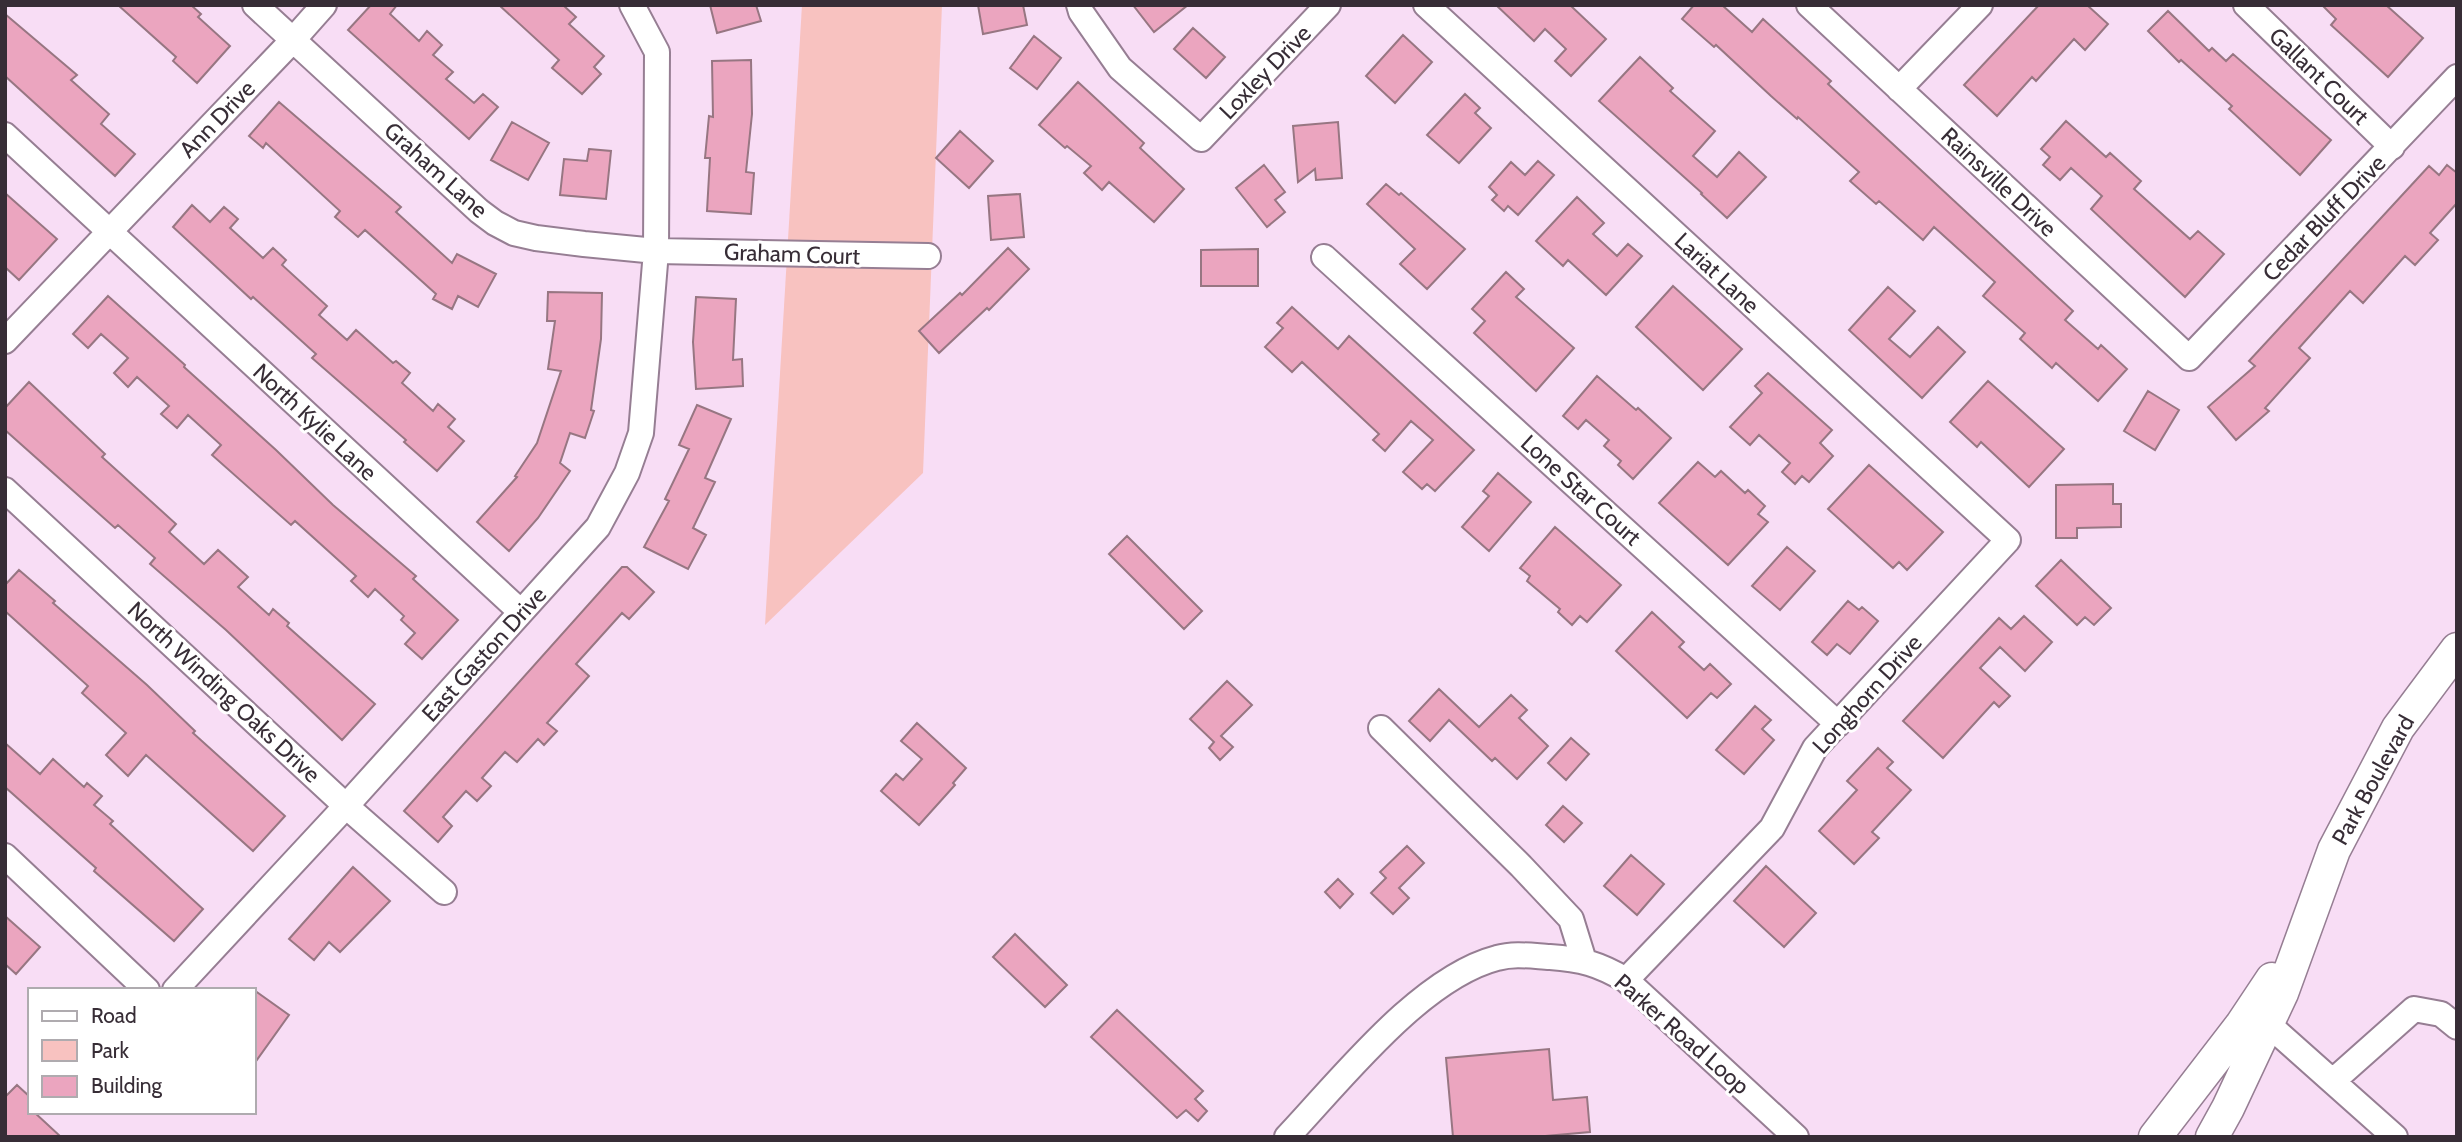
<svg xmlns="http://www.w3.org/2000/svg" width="2462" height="1142" font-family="Cabin,sans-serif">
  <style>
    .green { fill: #f8c2c0 }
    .building { fill: #eba5bf; stroke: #977682; stroke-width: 2 }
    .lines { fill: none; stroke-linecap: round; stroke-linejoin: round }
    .minor-casing { stroke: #967e93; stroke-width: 28 }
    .major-casing { stroke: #967e93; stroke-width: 35 }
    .minor { stroke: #fff; stroke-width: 24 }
    .major { stroke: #fff; stroke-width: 32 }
    .labels { text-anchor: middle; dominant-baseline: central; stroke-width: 6; stroke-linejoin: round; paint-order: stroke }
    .street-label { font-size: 23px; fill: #372d36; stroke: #fff }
  </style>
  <rect width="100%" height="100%" fill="#f8ddf5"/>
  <path class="green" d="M802,5H942L923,473L765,625Z"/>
  <path class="building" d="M118,5H191L201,14L198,17L230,46L197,83L173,61L176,57Z
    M371,5H397L390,14L419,41L427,31L442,45L433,55L453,72L446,79L474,103L483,94L498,107L469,139L348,30Z
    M499,5H563L576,17L569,24L604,56L594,67L601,74L582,94L552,68L559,60Z
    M710,5H756L761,21L717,33Z
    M978,5H1023L1027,25L983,34Z
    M1133,5H1188L1154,32Z
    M1496,5H1570L1606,39L1571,76L1555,61L1566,49L1545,29L1534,41Z
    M1694,5H1722L1752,32L1763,19L1831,81L1828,84L2073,311L2065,320L2098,349L2101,345L2127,369L2098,401L2056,363L2052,368L2020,339L2025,333L1983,296L1995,282L1934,227L1923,240L1879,201L1876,204L1850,181L1859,172L1798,117L1797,119L1771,96L1716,45L1714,47L1682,19Z
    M2039,5H2087L2108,24L2085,50L2074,39L2036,81L2032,77L1997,116L1964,85Z
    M2322,5H2386L2423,38L2388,77L2331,25L2336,19Z
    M2168,11L2209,51L2212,48L2226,61L2233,54L2331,140L2300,175L2229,109L2232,106L2181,60L2179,62L2148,31Z
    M5,14L77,75L71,80L109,114L101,124L135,154L115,176L5,76Z
    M1193,28L1225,57L1206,78L1174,49Z
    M1403,35L1432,62L1395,103L1366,76Z
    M1034,36L1061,58L1037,89L1010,68Z
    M1640,57L1673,88L1670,91L1715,131L1693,156L1717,177L1739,152L1766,177L1727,218L1701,194L1702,193L1599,101Z
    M751,60L752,114L746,172L754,173L751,214L707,211L710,158H705L709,116L713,117L712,61Z
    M1078,82L1144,143L1140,148L1184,189L1154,222L1109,182L1102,190L1084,173L1091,166L1067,146L1065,148L1039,125Z
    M1465,94L1480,108L1475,113L1491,128L1459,163L1427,135Z
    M279,102L401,207L396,212L452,263L457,254L496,274L478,307L458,296L452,309L433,299L436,294L365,230L358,237L335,217L340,211L266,143L263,148L249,136Z
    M2066,121L2106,157L2110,153L2141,181L2134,189L2190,239L2198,231L2224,254L2185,297L2091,209L2102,196L2071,168L2060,180L2043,165L2050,157L2041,149Z
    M512,122L549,143L528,180L491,160Z
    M1338,122L1342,178L1316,180L1315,169L1298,182L1293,126Z
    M960,131L993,161L969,188L936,158Z
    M589,149L611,151L606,199L560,195L564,159L587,161Z
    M1538,161L1554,175L1518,215L1508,206L1504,211L1492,200L1497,195L1489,187L1511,162L1525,175Z
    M1264,165L1285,192L1275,200L1285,212L1267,227L1236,188Z
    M2447,165L2457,173V203L2430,233L2438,240L2415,265L2405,256L2363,303L2350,291L2299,348L2310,358L2265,408L2269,411L2236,440L2208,407L2255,366L2249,361L2429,166L2439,175Z
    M1386,184L1399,195L1401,193L1465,249L1427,289L1400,264L1415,249L1367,204Z
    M5,193L57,239L19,280L5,267Z
    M1020,194L1024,237L991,240L988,196Z
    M1577,197L1604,223L1593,234L1617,256L1628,244L1642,256L1606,295L1568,260L1563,266L1536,241Z
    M192,205L210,222L224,207L238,219L230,228L263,258L273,248L286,260L282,265L327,306L319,315L347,340L356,330L393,363L396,361L410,373L402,383L433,411L438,404L455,419L448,427L464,441L437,471L404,442L406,440L312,358L316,354L253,297L251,299L173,227Z
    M1008,248L1029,269L989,310L987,308L939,353L919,331L960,293L962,295Z
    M1258,249V286H1201V250Z
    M1506,272L1524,289L1516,297L1574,348L1536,391L1474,333L1485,321L1472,309Z
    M1673,286L1742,349L1703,390L1636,327Z
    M1888,287L1915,311L1889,339L1910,357L1938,327L1965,352L1922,398L1849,330Z
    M548,292L602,293L601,339L591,410L594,411L585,438L570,433L560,463L570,471L538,518L509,551L477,522L517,477L515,476L537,443L561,371L548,369L555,321H547Z
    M108,296L185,365L184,367L276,450L333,505L416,576L413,579L458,620L422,659L405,644L415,633L401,620L404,616L375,589L368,597L351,581L356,576L295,521L291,525L212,455L221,445L188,415L177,428L161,414L169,406L137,377L128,387L114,373L128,358L101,334L88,348L73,334Z
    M696,297L736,299L733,360L742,359L743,386L696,389L693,342Z
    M1292,307L1338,349L1349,336L1474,450L1435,491L1427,484L1422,489L1403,472L1433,440L1411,421L1385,451L1373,440L1379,434L1302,362L1292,372L1265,347L1283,328L1277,323Z
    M1768,373L1832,430L1820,443L1833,456L1809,482L1802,476L1795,484L1782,472L1790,463L1759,435L1750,445L1730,427L1762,393L1755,386Z
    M1597,376L1636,410L1638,408L1671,438L1633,479L1618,465L1621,461L1604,446L1609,440L1586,420L1578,429L1563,416Z
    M1988,381L2064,449L2029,487L1981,442L1977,447L1950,422Z
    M29,382L105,454L102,457L176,524L169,532L204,564L218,550L248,577L238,587L269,615L273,609L289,623L287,626L375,704L342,740L226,630L150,564L155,558L118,525L115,528L5,430V408Z
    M2148,391L2179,410L2155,450L2124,431Z
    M697,405L731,419L705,478L715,482L693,528L706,535L688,569L644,547L669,501L665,499L689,449L679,445Z
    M1698,462L1715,477L1721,471L1745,493L1748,490L1765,506L1758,514L1768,522L1728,565L1659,503Z
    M1869,465L1943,532L1907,570L1899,562L1893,568L1828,509Z
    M1498,473L1531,502L1489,551L1462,527L1489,496L1483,491Z
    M2113,484V504H2121V527L2077,528V538H2056V485Z
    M1555,527L1621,585L1587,622L1580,616L1572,625L1558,612L1560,609L1527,581L1530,576L1520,568Z
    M1127,536L1202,611L1184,629L1109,554Z
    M1787,547L1815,571L1780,610L1752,586Z
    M2061,560L2111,608L2094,625L2085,617L2077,625L2036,586Z
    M622,567H627L654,592L629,619L622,613L576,664L589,676L547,723L557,731L544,745L538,739L517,762L505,752L482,778L491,786L477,801L466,791L443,817L452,826L438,842L404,811Z
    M19,570L55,601L53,603L147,685L195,731L193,733L285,816L253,851L146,755L128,776L106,755L126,733L82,693L88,686L5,611V585Z
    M1848,601L1859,610L1862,607L1878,621L1850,654L1837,644L1827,655L1812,642Z
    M1652,612L1684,642L1679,647L1704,670L1710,664L1731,684L1717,698L1711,693L1687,718L1616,651Z
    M2024,616L2052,642L2025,671L2000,647L1980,668L2010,696L1999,707L1994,702L1943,758L1903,721L1999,618L2011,629Z
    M1227,681L1252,705L1221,736L1233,747L1220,760L1209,748L1214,742L1190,719Z
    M1439,689L1479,727L1511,695L1527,710L1519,718L1548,746L1517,779L1495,758L1492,761L1449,720L1430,741L1409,721Z
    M1755,706L1771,720L1762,729L1774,740L1744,774L1716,750Z
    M917,723L966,768L953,783L955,785L919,825L881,791L896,774L903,780L922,759L901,741Z
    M1571,738L1589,754L1566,780L1548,763Z
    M5,743L40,774L53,759L84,787L87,783L102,796L94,805L113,821L110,824L203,909L174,941L94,871L96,868L5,787Z
    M1878,748L1893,762L1887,768L1911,790L1872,832L1879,838L1854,864L1819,831L1857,790L1847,781Z
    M1563,806L1582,823L1564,842L1546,825Z
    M1407,846L1424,863L1399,888L1409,898L1393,914L1371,893L1386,878L1380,872Z
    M1631,855L1664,884L1637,915L1604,886Z
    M1766,866L1816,913L1784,947L1734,901Z
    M353,867L390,901L340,952L329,942L314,960L289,939Z
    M1338,879L1353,894L1340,908L1325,892Z
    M5,916L40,947L16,974L5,964Z
    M1015,934L1067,985L1045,1007L993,957Z
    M254,990L289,1015L254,1064Z
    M1117,1010L1203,1091L1195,1099L1207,1111L1198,1121L1186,1110L1177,1118L1091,1037Z
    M1549,1049L1553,1100L1587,1097L1590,1132L1534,1137H1453L1446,1058Z
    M17,1085L30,1097V1112H34L61,1137H5V1097Z"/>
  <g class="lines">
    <defs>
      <path id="minor" d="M255,5L479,211L495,223L514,233L536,238L584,244L656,251L928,256
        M1079,5L1081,12L1120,68L1201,139L1328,5
        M1426,5L2008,540L1815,748L1772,828L1626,980
        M1809,5L2189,358L2457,77
        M2246,5L2392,147
        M1899,89L1980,5
        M5,135L521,612
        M1324,257L1838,724
        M5,341L293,40L324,5
        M5,490L346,806L444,892
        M1381,728L1521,866L1571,919L1584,961
        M5,856L147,990
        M175,990L346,806L598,527L627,473L641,433L656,251L657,52L632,5
        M2268,1024L2395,1137
        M2333,1081L2414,1009L2441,1014L2457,1027
        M1287,1137C1341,1080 1420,978 1497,958C1514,953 1532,956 1550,957C1581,959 1599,964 1626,980L1796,1137"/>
      <path id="major" d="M2155,1137L2242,1024L2272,979
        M2212,1137L2228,1108L2282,993L2334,850L2398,728L2457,649"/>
    </defs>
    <use href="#minor" class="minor-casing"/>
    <use href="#major" class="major-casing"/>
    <use href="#minor" class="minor"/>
    <use href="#major" class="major"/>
  </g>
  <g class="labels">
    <g class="street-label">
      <text transform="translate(1265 72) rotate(-46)">Loxley Drive</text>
      <text transform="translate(2319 76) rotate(44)">Gallant Court</text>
      <text transform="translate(217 119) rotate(-46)">Ann Drive</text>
      <text transform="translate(436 170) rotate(42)">Graham Lane</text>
      <text transform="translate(1999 182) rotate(43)">Rainsville Drive</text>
      <text transform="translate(2324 218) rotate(-46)">Cedar Bluff Drive</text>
      <text transform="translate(792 254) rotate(2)">Graham Court</text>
      <text transform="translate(1717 273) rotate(43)">Lariat Lane</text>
      <text transform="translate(315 422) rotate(43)">North Kylie Lane</text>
      <text transform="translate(1581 490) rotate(42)">Lone Star Court</text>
      <text transform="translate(484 654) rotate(-48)">East Gaston Drive</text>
      <text transform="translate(224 692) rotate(43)">North Winding Oaks Drive</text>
      <text transform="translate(1867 694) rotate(-48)">Longhorn Drive</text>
      <text transform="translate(2373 780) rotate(-61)">Park Boulevard</text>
      <text transform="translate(1682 1034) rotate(41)">Parker Road Loop</text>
    </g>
  </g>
  <rect width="2462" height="1142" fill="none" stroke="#372d36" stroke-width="14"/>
  <rect x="28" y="988" width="228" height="126" fill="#ffffff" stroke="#afabaf" stroke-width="2"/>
  <rect x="42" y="1011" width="35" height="10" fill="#ffffff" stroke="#afabaf" stroke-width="2"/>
  <text x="91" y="1023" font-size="21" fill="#372d36">Road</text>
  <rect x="42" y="1040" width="35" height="21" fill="#f8c2c0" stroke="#afabaf" stroke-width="2"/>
  <text x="91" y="1058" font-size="21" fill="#372d36">Park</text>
  <rect x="42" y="1076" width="35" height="21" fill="#eba5bf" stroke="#afabaf" stroke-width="2"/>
  <text x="91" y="1093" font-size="21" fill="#372d36">Building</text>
</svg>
